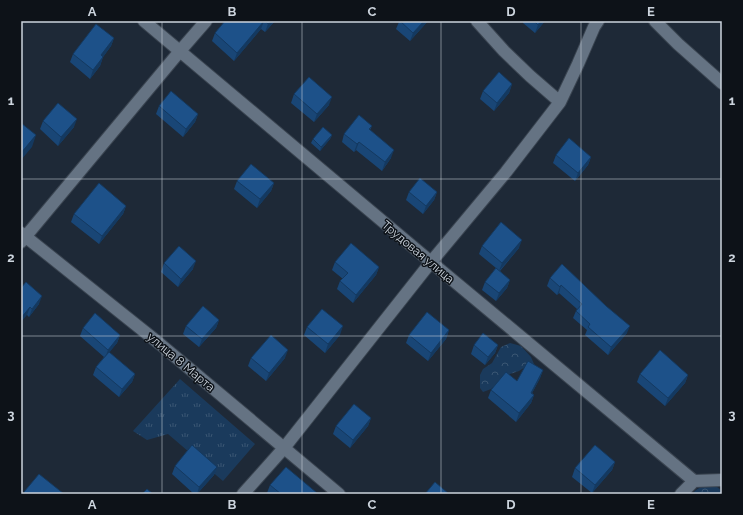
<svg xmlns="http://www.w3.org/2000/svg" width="743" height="515" font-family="Raleway,sans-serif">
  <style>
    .grass { fill: url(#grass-tufts) }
    .forest { fill: url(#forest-crowns) }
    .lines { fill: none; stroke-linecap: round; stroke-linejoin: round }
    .minor-casing { stroke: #3a4450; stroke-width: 14 }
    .minor { stroke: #657383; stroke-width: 12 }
    .wall { fill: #194676 }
    .shaded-wall { fill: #143960 }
    .building { fill: #1d5189; stroke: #143960 }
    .grid { fill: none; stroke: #ccd4dd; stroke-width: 1; stroke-opacity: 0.55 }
    .labels { text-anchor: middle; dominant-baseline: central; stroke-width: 3; stroke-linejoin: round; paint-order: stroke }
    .street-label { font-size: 12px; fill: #ccd4dd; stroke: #0d1218 }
    .neatline { fill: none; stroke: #ccd4dd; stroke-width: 1.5 }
    .grid-label { font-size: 13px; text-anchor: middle; font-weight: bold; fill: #ccd4dd }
  </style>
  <defs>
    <pattern id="grass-tufts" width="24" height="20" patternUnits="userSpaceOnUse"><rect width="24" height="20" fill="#1a3a5c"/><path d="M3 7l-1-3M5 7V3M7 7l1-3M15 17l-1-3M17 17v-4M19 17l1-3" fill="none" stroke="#3a5673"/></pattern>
    <pattern id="forest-crowns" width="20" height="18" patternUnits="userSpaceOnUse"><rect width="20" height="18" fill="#1a3a5c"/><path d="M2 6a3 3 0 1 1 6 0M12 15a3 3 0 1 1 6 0" fill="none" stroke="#3a5673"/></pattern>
  </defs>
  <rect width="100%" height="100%" fill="#1e2937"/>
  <path class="grass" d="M180,379L255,444L223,481L168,434L147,440L133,431Z"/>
  <path class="forest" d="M510,343L521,346L531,357L534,364L531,368L525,367L519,371L510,374L501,380L491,389L483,392L480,388V375L483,369L492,363L501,347Z
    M706,484L717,487L722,491V494H692L696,490Z"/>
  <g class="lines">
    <defs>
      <path id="minor" d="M144,21L431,262L694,481
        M477,21L504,51L530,76L560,102
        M655,21L678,44L722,83
        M21,233L160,344L339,494
        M21,242L180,51L206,21
        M243,494L284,448L431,262L506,172L560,102L578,64L594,27L598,21
        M681,494L694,481L722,480"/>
    </defs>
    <use href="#minor" class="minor-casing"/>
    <use href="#minor" class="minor"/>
  </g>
  <path class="wall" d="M225,21H275L265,32L261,29L234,61L212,41L215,33Z
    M397,21H428L410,41L396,29L399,22Z
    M523,21H545L535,33L523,23Z
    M114,38L111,46L103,57L100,66L90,79L70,62L73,54Z
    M512,84L509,93L494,111L480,99L483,91Z
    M294,94L329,105L314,122L291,103Z
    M159,106L198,114L195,122L183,137L156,114Z
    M43,121L74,127L58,146L40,129Z
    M372,126L370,130L391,158L382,171L356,150L354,152L342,142L344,134Z
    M332,135L330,139L320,151L311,143L313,139Z
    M556,155L591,157L588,165L575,181L553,163Z
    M237,181L274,183L271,191L257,208L234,189Z
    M409,192H437L434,200L423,214L406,200Z
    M126,206L123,214L99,244L71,222L74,214Z
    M482,246L519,248L500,271L510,280L507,288L496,301L482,290L485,282L496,268L479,254Z
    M335,262L379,267L376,275L353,303L337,289L340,281L343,279L332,270Z
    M164,263L193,269L178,287L161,272Z
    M562,264L627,333L608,355L585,335L587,330L573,318L576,311L577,309L559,293L557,295L547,286L550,278Z
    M21,288L39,304L29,317L27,315Z
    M219,320L216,328L199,347L183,334L186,326Z
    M307,327L340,335L325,353L304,335Z
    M83,328L120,335L117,343L109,352L135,374L132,382L119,397L93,375L96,367L104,357L80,336Z
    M449,330L446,339L428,361L406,343L409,335Z
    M474,345H498L495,353L485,365L471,354Z
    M251,358H285L266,381L248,366Z
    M543,370L540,378L532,393L534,395L531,403L516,422L488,398L491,390L517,381Z
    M640,374L688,375L685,383L665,406L637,382Z
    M371,418L368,426L350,448L333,434L336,426Z
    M615,462L612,470L592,493L572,477L575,468Z
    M175,466L217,467L214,475L197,494H194L172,474Z
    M270,485L317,493L320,494H268L267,493Z"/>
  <path class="shaded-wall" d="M264,21L261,29L234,61L237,53Z
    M271,21H275L265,32L268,24Z
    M424,21H428L410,41L413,33Z
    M541,21H545L535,33L538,25Z
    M114,38L111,46L98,64L101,55Z
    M103,57L100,66L90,79L93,70Z
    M512,84L509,93L494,111L497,103Z
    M332,97L329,105L314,122L317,114Z
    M198,114L195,122L183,137L186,129Z
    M77,119L74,127L58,146L61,137Z
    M36,135L32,147L21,160V153Z
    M332,135L330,139L320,151L321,147Z
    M359,142L356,150L354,152L357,144Z
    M394,150L391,158L382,171L385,162Z
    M591,157L588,165L575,181L578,173Z
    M274,183L271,191L257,208L260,199Z
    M437,192L434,200L423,214L426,206Z
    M126,206L123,214L99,244L102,236Z
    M522,240L519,248L499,271L502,263Z
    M196,261L193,269L178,287L181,279Z
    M379,267L376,275L353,303L356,295Z
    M510,280L507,288L496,301L499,293Z
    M561,285L559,293L557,295L560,287Z
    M42,296L39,304L29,317L32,309Z
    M30,307L27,315L21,322V318Z
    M219,320L216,328L199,347L202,339Z
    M343,326L340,335L325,353L328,344Z
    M630,326L627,333L608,355L611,347Z
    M449,330L446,339L428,361L431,353Z
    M120,335L117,343L105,358L108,350Z
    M498,345L495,353L485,365L488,357Z
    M288,350L285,358L266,381L269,373Z
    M543,370L540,378L528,401L531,393Z
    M135,374L132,382L119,397L122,389Z
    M688,375L685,383L665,406L668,398Z
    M534,395L531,403L516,422L519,413Z
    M371,418L368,426L350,448L353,440Z
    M615,462L612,470L592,493L595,485Z
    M217,467L214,475L197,494L199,487Z"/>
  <path class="building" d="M225,21H264L237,53L215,33Z
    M265,21H271L268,24Z
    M400,21H424L413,33Z
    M534,21H541L538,25Z
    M96,24L114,38L101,55L103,57L93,70L73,54Z
    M499,72L512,84L497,103L483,91Z
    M309,77L332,97L317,114L294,94Z
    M171,91L198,114L186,129L159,106Z
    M58,103L77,119L61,137L43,121Z
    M359,115L372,126L369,129L394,150L385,162L359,142L357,144L344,134Z
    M21,123L36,135L21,153Z
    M323,127L332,135L321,147L313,139Z
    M569,138L591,157L578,173L556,155Z
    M251,164L274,183L260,199L237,181Z
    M420,178L437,192L426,206L409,192Z
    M99,183L126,206L102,236L74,214Z
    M501,222L522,240L502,263L482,246Z
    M351,243L379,267L356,295L340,281L348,273L335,262Z
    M179,246L196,261L181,279L164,263Z
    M562,264L606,306L630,326L611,347L588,327L590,324L576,311L582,304L561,285L560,287L550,278Z
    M496,268L510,280L499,293L485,282Z
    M26,282L42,296L32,309L30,307L21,318V288Z
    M203,306L219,320L202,339L186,326Z
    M322,309L343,326L328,344L307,327Z
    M427,312L449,330L431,353L409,335Z
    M95,313L120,335L108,350L83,328Z
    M483,333L498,345L488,357L474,345Z
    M271,335L288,350L269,373L251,358Z
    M660,350L688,375L668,398L640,374Z
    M109,352L135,374L122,389L96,367Z
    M528,361L543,370L531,393L534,395L519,413L491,390L506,372L517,381Z
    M354,404L371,418L353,440L336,426Z
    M192,445L217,467L199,487L175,466Z
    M595,445L615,462L595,485L575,468Z
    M286,467L317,493H318L320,494H281L270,485Z
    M39,474L64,494H26L24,492Z
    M435,482L449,494H425Z
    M147,489L153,494H142Z"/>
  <path class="grid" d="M162,21V494M302,21V494M441,21V494M581,21V494M21,179H722M21,336H722"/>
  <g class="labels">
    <g class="street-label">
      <text transform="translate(418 252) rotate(40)">Трудовая улица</text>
      <text transform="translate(181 362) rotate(40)">улица 8 Марта</text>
    </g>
  </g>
  <rect width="743" height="515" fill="none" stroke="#0d1218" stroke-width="44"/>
  <rect x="22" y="22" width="699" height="471" class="neatline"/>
  <g class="grid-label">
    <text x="92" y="16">A</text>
    <text x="232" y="16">B</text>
    <text x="372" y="16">C</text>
    <text x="511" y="16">D</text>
    <text x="651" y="16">E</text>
    <text x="11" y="105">1</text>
    <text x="732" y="105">1</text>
    <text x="11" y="262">2</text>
    <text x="732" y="262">2</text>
    <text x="11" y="419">3</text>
    <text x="732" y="419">3</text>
    <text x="92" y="509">A</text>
    <text x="232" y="509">B</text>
    <text x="372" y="509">C</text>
    <text x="511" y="509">D</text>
    <text x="651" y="509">E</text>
  </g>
</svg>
